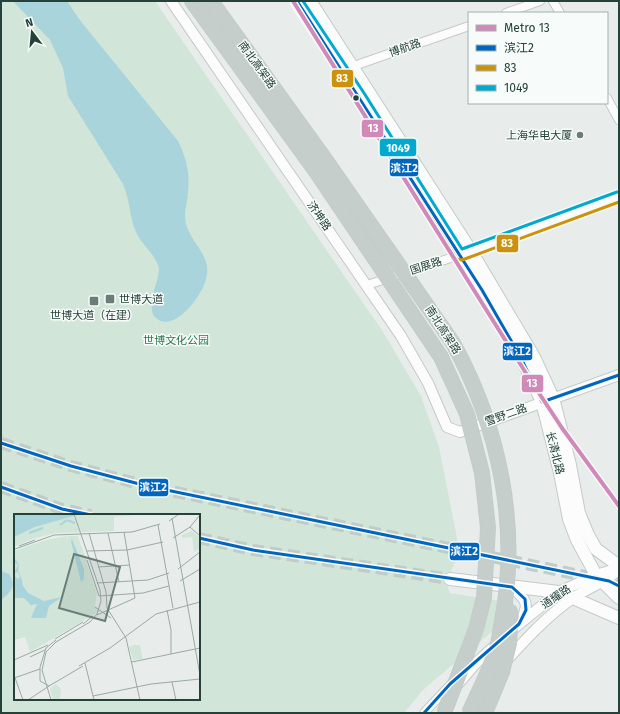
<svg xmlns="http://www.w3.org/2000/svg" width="620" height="714" font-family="'Fira Sans','Noto Sans SC',sans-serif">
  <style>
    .green { fill: #d1e6d8; fill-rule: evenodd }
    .water { fill: #a9d4db }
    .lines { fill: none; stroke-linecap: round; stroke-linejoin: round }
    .secondary-tunnel { stroke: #c1cbc8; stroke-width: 12; stroke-dasharray: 12 6; stroke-linecap: butt }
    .minor-casing { stroke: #c5cac8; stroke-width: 10 }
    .tertiary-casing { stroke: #c5cac8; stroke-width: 12 }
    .secondary-casing { stroke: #c3cbc8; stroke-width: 14 }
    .trunk-casing { stroke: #c3ccc9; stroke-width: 16 }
    .minor { stroke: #fcfcfc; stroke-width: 8 }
    .tertiary { stroke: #fcfcfc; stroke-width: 10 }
    .secondary { stroke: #fcfcfc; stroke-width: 12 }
    .trunk { stroke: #c6cecc; stroke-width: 14 }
    .trunk-bridge-casing { stroke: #c3ccc9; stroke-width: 16; stroke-linecap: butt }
    .trunk-bridge { stroke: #c6cecc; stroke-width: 14 }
    .bus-1-casing { stroke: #f7fbf9; stroke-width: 6 }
    .bus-2-casing { stroke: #f7fbf9; stroke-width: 6 }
    .bus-3-casing { stroke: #f7fbf9; stroke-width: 6 }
    .bus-1 { stroke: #0065bd; stroke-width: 3 }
    .bus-2 { stroke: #cd920c; stroke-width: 3 }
    .bus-3 { stroke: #00a9ce; stroke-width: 3 }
    .metro-1-casing { stroke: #f7fbf9; stroke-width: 7 }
    .metro-1 { stroke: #d189b9; stroke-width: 4 }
    .bus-dot { fill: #24423a; stroke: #f7fbf9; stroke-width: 1.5 }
    .poi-dot { fill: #697e78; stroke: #f7fbf9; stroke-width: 1.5 }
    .labels { text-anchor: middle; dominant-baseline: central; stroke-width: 3; stroke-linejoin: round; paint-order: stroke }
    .street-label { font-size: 11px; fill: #24423a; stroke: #f7fbf9 }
    .poi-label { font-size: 11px; fill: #24423a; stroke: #f7fbf9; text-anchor: end }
    .park-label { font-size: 11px; fill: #2d7a4b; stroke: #f7fbf9 }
    .inset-river { fill: none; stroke: #a9d4db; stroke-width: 2 }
    .inset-road { fill: none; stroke: #9aa9a4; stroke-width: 1 }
    .view { fill: #697e78; fill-opacity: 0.15; stroke: #697e78; stroke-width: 2 }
    .inset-edge { fill: none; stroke: #24423a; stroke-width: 2 }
    .line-badge { stroke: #f7fbf9; stroke-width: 1.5 }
    .badge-label { font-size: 11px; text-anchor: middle; font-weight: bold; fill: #fff }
  </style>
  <rect width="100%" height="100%" fill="#e8edeb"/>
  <path class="green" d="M1,1H155L361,300L382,330L421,396L439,447L460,553L451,571L448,588L450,593L513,603L516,608L513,614L424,689L404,713H1ZM15,515H199V699H15Z"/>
  <path class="water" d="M13,1H67L79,19L178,141C186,157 190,173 188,191C188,202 183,212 186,224C191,243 213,257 206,279C202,295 179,327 161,321C156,319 152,315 152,310C149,296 159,282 159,268C155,254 142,245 136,232C129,216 130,200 123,184L68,96L63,68L50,40Z
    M1,571L9,574C17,586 11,592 1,600Z"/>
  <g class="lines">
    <path class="secondary-tunnel" d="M1,443L71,466L147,486L609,581L619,586
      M1,487L62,509L91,515
      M199,538L253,550L450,579"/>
    <defs>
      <path id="minor" d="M553,1L560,13
        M506,13L540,1
        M348,68L469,26
        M607,98L619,120
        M367,285L460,255L619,197
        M424,713L453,682"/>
      <path id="tertiary" d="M171,1L401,336L428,383L447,427L460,432L619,375
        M512,587C526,600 530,603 521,620
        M506,661C526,639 548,615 573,598C589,587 605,583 619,569
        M458,684L477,662L519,624L559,592L596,575L619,568"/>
      <path id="secondary" d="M297,1L360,96L460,255L524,363L542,402L560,473L569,519L577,540L596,575L619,598
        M310,1L471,251L534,357L553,398L570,465L579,513L588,535L596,549L619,566
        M450,579L559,592L619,618"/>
      <path id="trunk" d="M192,1L315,170
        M211,1L327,162
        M485,713L502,672"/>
    </defs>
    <use href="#minor" class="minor-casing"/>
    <use href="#tertiary" class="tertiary-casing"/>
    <use href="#secondary" class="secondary-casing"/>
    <use href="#trunk" class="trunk-casing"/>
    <use href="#minor" class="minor"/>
    <use href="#tertiary" class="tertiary"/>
    <use href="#secondary" class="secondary"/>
    <use href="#trunk" class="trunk"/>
    <defs>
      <path id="trunk-bridge" d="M327,162L453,343C499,427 520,525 502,621C500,631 499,642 496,651C489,672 478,693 469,713
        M315,170L441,357L467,414L482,473L488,528L484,597L476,629L444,713
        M502,672L509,643L511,611"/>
    </defs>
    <use href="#trunk-bridge" class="trunk-bridge-casing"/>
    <use href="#trunk-bridge" class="trunk-bridge"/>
    <defs>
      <path id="bus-1" d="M297,1L482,290L520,356L542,402L619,375
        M1,443L71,466L147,486L609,581L619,586
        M1,487L62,509L91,515
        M199,538L253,550L512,587L525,599L526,610L519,624L450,684L424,713"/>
      <path id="bus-2" d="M293,4L356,99L457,259L462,260L619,202"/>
      <path id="bus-3" d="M303,1L364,93L462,249L617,192"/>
    </defs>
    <use href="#bus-1" class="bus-1-casing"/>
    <use href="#bus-2" class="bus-2-casing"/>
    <use href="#bus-3" class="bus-3-casing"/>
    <use href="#bus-1" class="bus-1"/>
    <use href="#bus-2" class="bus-2"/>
    <use href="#bus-3" class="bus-3"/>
    <defs>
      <path id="metro-1" d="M293,1L529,378L562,428L619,506"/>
    </defs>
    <use href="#metro-1" class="metro-1-casing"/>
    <use href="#metro-1" class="metro-1"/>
  </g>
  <circle class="bus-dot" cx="356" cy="98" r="3.5"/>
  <g class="poi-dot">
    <circle cx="580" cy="135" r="4"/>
    <rect x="105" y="294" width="10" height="10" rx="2"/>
    <rect x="89" y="296" width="10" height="10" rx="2"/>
  </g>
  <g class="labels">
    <g class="street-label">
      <text transform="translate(405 48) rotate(-19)">博航路</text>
      <text transform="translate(257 65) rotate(54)">南北高架路</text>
      <text transform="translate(319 216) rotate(55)">济坤路</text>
      <text transform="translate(426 266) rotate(-18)">国展路</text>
      <text transform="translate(443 330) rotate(57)">南北高架路</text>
      <text transform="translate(506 415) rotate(-20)">雪野二路</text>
      <text transform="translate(555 453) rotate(76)">长清北路</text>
      <text transform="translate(556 597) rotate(-34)">通耀路</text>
    </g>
    <g class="poi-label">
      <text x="572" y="135">上海华电大厦</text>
      <text x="119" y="299" text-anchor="start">世博大道</text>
      <text x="94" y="315" text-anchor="middle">世博大道（在建）</text>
    </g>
    <g class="park-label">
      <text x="176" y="340">世博文化公园</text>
    </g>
  </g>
  <g transform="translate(14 514)">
    <rect width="186" height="186" fill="#e8edeb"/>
    <path d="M67,0H131L100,3V17L42,19L18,25L0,33L1,22L21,13ZM178,17L186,24V35L180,38L178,23L168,24V21ZM53,22V26L54,22H64L83,79L81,93L86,97L16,138L11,123L0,126V37L32,26ZM120,131H126L129,145L119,146L115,133ZM42,170L47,175L46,186H39L36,175Z" fill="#d1e6d8"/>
    <path d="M0,0H67L21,13L0,23ZM58,25L70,55V65L67,68L57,27ZM0,43L5,51L4,56L7,63L9,72L14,79L30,87L48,83L35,92L32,104H17L23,90L17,91L10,84H0V62L4,65L6,63L4,58L0,59L4,51L0,48Z" fill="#a9d4db"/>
    <path class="inset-river" d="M46,11L53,6L61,9M15,19L29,14"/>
    <path class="inset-road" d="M158,4L186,161M155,7L165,0M144,11L159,94M176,13L186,22M75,19L92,78L93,94L112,124L126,186M94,19L105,68M159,24L176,13L186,1M5,32L21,26M1,35L40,21L118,18L146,10M73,37L113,36L149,28M73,46L85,82L129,79L155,72M84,53L116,51M164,55L186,38M166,67L186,55M83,69L134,66L155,59M81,93L97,104M153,96L157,116V140M83,101L121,84L110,18M69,110L79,102M41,125L69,108M16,143L31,136M0,146L34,131M118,148L186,134M71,149L80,186M65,152L96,134L142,100L186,88M26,153L32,134L42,126M26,153V167L35,172L69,152M0,161L9,186M0,164L26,155M158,168L162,186M79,182L137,170L186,165M14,186L35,172M37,186L28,156L32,138L42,128L76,108L83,100L87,87L86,76L60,0"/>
    <path class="view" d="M60,40L106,53L91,107L45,94Z"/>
    <rect width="186" height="186" class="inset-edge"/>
  </g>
  <g class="line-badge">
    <rect x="331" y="69" width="23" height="19" rx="4" fill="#cd920c"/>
    <rect x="361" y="119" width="23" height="19" rx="4" fill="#d189b9"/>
    <rect x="379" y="138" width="38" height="19" rx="4" fill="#00a9ce"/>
    <rect x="389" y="158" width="30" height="19" rx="4" fill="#0065bd"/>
    <rect x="496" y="234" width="23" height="19" rx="4" fill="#cd920c"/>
    <rect x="502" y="342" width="31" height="19" rx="4" fill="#0065bd"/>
    <rect x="521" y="374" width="23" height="19" rx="4" fill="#d189b9"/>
    <rect x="138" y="478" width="31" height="19" rx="4" fill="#0065bd"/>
    <rect x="449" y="542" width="31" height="19" rx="4" fill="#0065bd"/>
  </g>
  <g class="badge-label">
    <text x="342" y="82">83</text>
    <text x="373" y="132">13</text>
    <text x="398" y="152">1049</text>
    <text x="404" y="172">滨江2</text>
    <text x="507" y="247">83</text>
    <text x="517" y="355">滨江2</text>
    <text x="532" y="387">13</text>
    <text x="153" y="491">滨江2</text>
    <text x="464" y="555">滨江2</text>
  </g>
  <rect width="620" height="714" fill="none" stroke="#24423a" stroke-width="4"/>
  <rect x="468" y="12" width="140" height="92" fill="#f7fbf9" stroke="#a3b1ad"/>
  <rect x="476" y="25" width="20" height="6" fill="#d189b9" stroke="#a3b1ad"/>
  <text x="504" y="32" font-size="12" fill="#24423a">Metro 13</text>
  <rect x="476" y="45" width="20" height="6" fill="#0065bd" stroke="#a3b1ad"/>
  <text x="504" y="52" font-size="12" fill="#24423a">滨江2</text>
  <rect x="476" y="65" width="20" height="6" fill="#cd920c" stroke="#a3b1ad"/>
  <text x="504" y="72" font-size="12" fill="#24423a">83</text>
  <rect x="476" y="85" width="20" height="6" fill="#00a9ce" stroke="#a3b1ad"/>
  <text x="504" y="92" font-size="12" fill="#24423a">1049</text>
  <g transform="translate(32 32) rotate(344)" stroke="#f7fbf9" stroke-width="3" paint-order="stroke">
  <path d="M0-3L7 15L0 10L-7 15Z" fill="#24423a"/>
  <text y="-6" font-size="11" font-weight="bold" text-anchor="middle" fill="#24423a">N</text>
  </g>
</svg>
